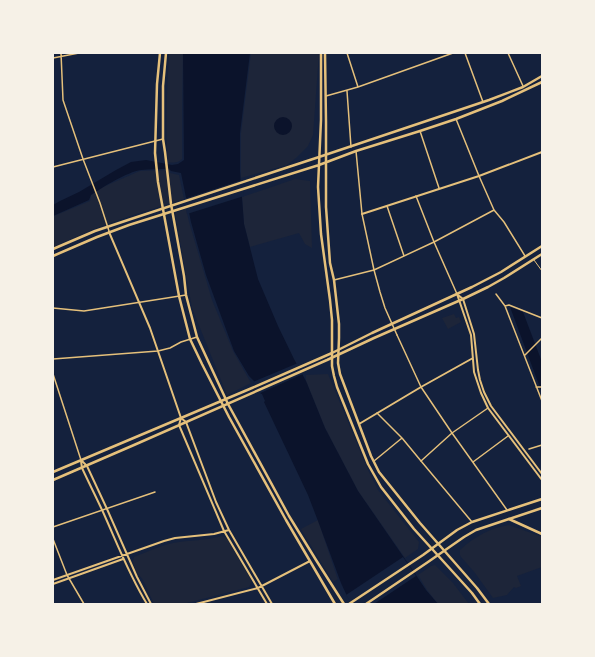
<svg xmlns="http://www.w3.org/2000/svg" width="595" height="657" font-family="'Space Grotesk',sans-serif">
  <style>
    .green { fill: #1d2539 }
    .water { fill: #0b132b }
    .pier { fill: #14213d }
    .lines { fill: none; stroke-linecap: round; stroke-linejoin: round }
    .service { stroke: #e5c07b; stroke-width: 1 }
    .pedestrian { stroke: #e5c07b; stroke-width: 1.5 }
    .minor { stroke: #e5c07b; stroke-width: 1.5 }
    .tertiary { stroke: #e5c07b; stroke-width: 2 }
    .secondary { stroke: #e5c07b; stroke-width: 2.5 }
    .primary { stroke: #e5c07b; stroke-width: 2.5 }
  </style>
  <rect width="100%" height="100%" fill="#14213d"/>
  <path class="green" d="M169,53H183L182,110V159C178,163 174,163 168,162C165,125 167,90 169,53Z
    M251,53H319L313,135L308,146L296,158L287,165L241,178V133Z
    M170,170V173L179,175L184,199L127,217L94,229L53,247V218L54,216L90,201L91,195L103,187L140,171Z
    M295,179L310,181L312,248L305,244L299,233L250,247L244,224L242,197Z
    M186,209L189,222L212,300L233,351L251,383L227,395L192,308L175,213Z
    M454,314L456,318L459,317L461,322L448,329L442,318Z
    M328,374L368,470L378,490L419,542L418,549L405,558L358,491L325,428L306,381V375Z
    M318,520L337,577L338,579L333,582L301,529Z
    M509,525L542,537V567L517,576L521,586L516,588L514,587L507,595L493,598L475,573L461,557L460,555V550C474,537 490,528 509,525Z
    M222,536L225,537L228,540L251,580V583L249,587L183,604H154L143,580L136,571L133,562L134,557C147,552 159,546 173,543C189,540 206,541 222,536Z
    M435,565L453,583L469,604H438L427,590L418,575L431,566Z"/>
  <path class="water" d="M183,53H250L240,133V172L244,224L258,279L278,326L294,359L306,381L325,428L358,491L416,575L426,590L438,604H353L347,596L341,583L318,521L308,495L264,402L265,401L262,394H261L254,381L249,376L234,351L206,275L191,222L181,173L171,171L169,169C160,169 150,169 141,170C127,172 103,187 91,195L89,200L53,216V205L60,201L79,192L116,170L131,162L146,160L172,165L178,164L184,160Z
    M274 126a9 9 0 1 1 18 0a9 9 0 1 1-18 0Z
    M510,307L523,312L542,362V393Z"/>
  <path class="pier" d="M242,180L244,196L187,214L184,199Z
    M298,363L303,374L258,394L253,382Z
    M403,557L416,576L374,604H352L346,595Z"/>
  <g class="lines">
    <path class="service" d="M534,260L542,271"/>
    <path class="pedestrian" d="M496,294L505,306L542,401
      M505,306L509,305L542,318
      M397,335L421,387L452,433L507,510
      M525,355L542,338
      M536,387H542
      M529,449L542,445
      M421,461L472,522
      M473,462L508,436"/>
    <path class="minor" d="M61,53L63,100L83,159L100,203L109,231
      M347,53L358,87
      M465,53L483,102
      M508,53L523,86
      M53,58L79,53
      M347,91L351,147
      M326,96L358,87L453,53
      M456,119L479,176L494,210L504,222L525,256
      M420,131L439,188
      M356,151L362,214L374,270L380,292L385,308L397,335
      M53,167L163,139
      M416,196L434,242L457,294
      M387,206L404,256
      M334,280L374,270L434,242L494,210
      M53,308L84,311L186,295
      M53,359L158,351L170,348L181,342L197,337
      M53,374L81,460
      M377,413L402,438L421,461L452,433L488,408
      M374,461L402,438
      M53,527L155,492
      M53,539L67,575L84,604"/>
    <path class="tertiary" d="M362,214L479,176L542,152
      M109,232L150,328L181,418L186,422L216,502L229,530L272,604
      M457,294L471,335L474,372L481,393L488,408L542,480
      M458,295L463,299L474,334L478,370L480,380L484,392L491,406L542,474
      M181,418L179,425L224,531L267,604
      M359,424L421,387L473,358
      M81,460L87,466L107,509L137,577L151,604
      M81,461L82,468C89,483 96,497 103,512C117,543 129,575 147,604
      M53,580L164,541L175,538L214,534L229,530
      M53,584L123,559
      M196,604L258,588L310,561"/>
    <path class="secondary" d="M321,53V120L318,187L321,234L330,300L332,320V366L334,376L337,387L368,464L381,487L414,529L472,593L480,604
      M325,53L326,122V207L330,263L334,280L339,324V338L338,363L340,374L371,456L379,472L420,523L477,588L489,604
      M53,249L95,231L128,220L319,157L489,100L523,87L542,76
      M53,256L97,237L129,225L319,165L356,151L420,131L456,119L502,101L542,82
      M509,519L542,534"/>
    <path class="primary" d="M160,53L157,84L155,153L158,182L179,296L190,339L202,364L229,417L286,520L335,604
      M166,53L163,86V139L165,152L171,204L184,276L186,295L197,337L228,404L289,516L316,560L344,604
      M53,472L252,388L332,353L372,333L472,287L501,272L542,246
      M53,480L134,445L327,360L374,338L463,299L488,287L504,278L542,254
      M349,604L423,555L457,530L472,522L542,499
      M366,604L428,562L464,537L476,530L542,508"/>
  </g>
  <rect width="595" height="657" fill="none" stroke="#f6f1e7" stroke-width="108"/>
</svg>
